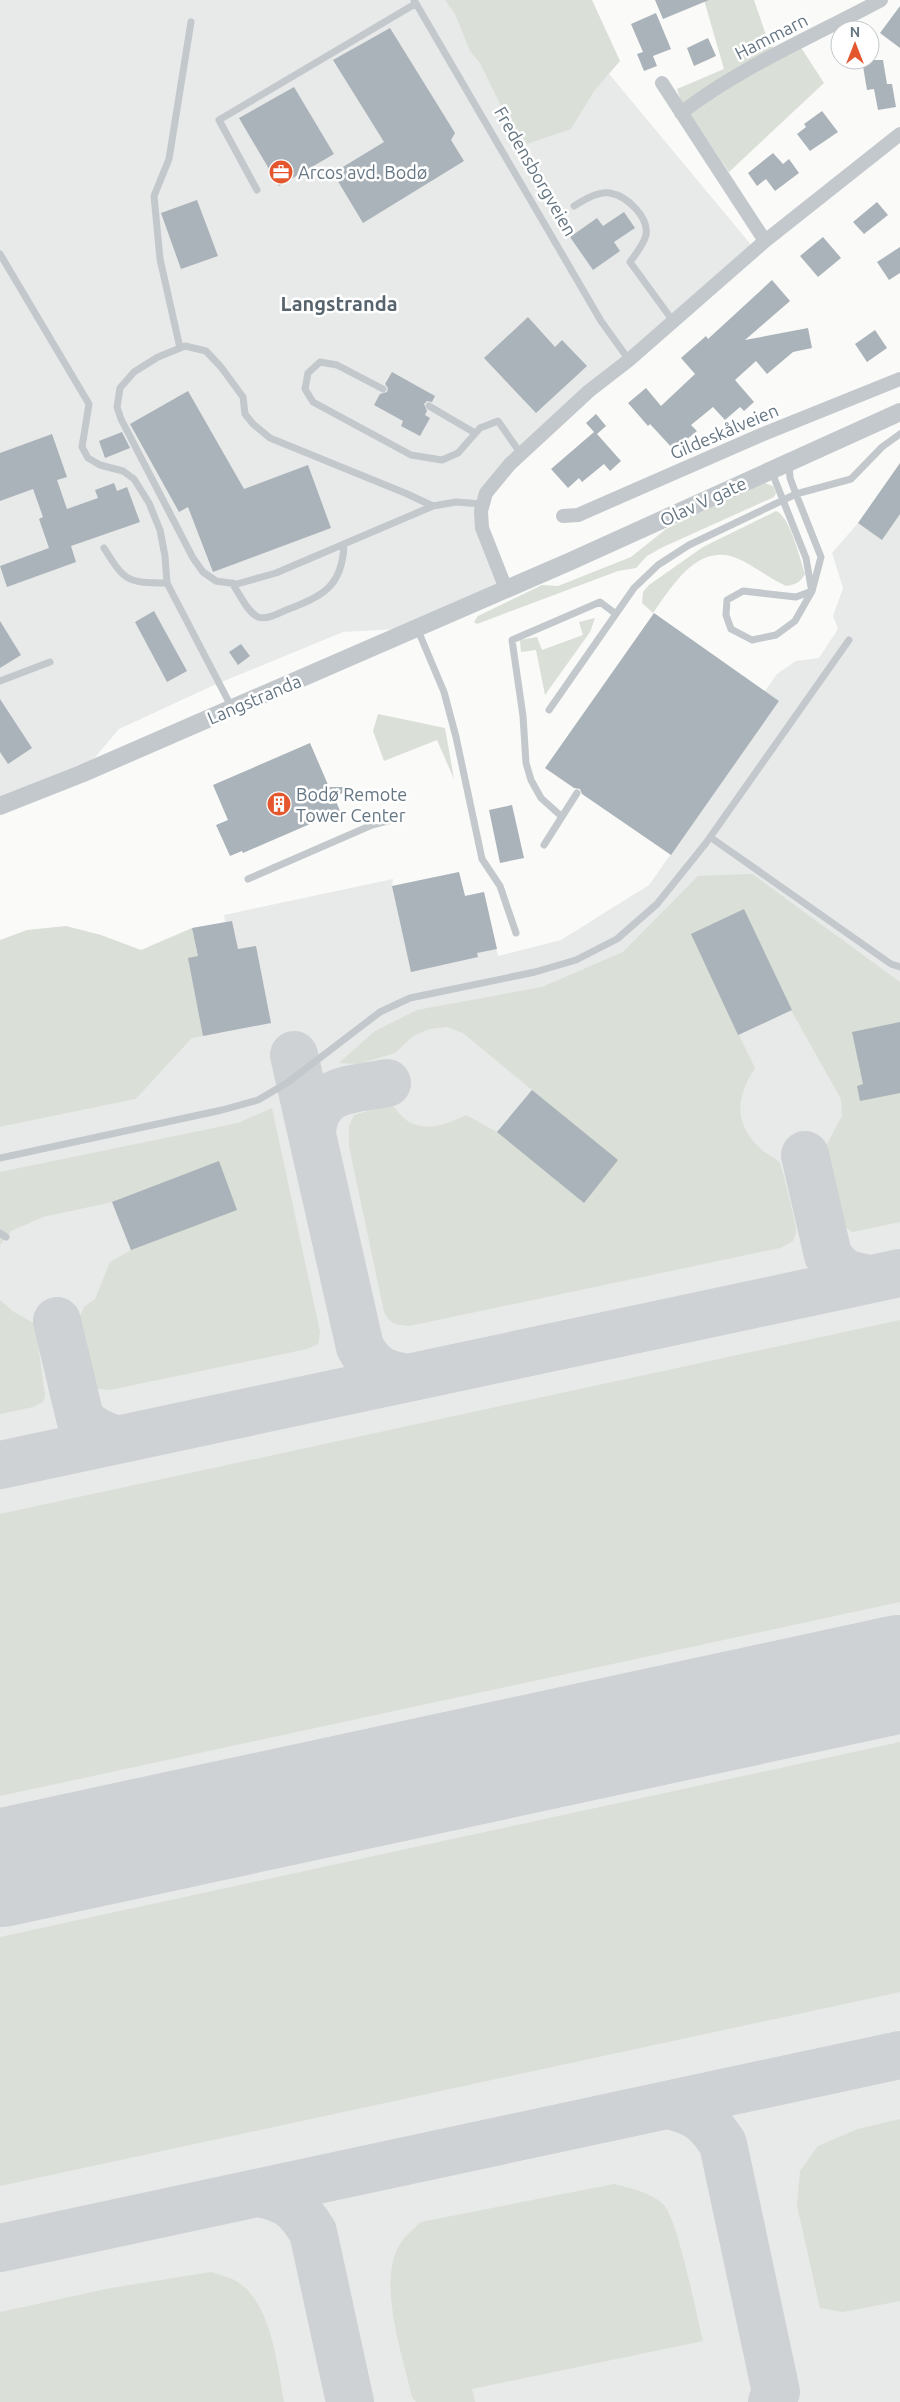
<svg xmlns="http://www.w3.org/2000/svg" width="900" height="2402" font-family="Ubuntu,sans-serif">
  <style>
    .built { fill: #e8e9e9 }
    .green { fill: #dadfd7 }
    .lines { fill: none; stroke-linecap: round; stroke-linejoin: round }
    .taxiway { stroke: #ced2d4; stroke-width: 48 }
    .runway { stroke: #ced2d4; stroke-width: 118 }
    .building { fill: #aab3b9 }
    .service { stroke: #c3c8cc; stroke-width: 7 }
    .minor { stroke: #c3c8cc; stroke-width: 14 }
    .tertiary { stroke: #c3c8cc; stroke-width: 18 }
    .labels { text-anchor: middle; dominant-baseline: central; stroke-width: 5; stroke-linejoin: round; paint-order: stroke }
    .street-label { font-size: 18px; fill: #657683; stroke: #fff }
    .poi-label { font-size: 18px; fill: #657683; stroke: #fff; text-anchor: start }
    .quarter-label { font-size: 20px; font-weight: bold; fill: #57646e; stroke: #fff }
  </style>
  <rect width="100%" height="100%" fill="#fafaf8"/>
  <path class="built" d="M0,0H570L605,69L752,246L510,464L482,504L506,589L417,628L343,632L212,686L119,729L81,774L0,802Z
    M900,500V2402H0V1127L136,1099L192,1038V928L225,922L224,915L393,879L392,886L459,872L465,896L484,892L498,956L561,940L649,885L779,701L765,691L777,674L796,661L819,658L838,629L833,616L843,588L832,553L858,523Z"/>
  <path class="green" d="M445,0H592L620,61L594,91L571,129L527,144L501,106L480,63L470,51L455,14Z
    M704,0H754L769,44L780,53L800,46L824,83L729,172L681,101L677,89L724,69Z
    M762,482L773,486L776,493L774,497L663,547L647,556L636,568L618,571L477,624L474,622L478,616L542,585L558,586L631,557L666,529Z
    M776,511C790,516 800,559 805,574C801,582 795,585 786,586C771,579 758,569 743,561C700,538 674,584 653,613L642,603L643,592L649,585L703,547Z
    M595,618L590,632L545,695L536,650L521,652L520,640L537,637L542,650L583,635L579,622Z
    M378,714L445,728L454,779L437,740L384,761L373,731Z
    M752,874L900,982V1222L852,1232L842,1224L824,1150L842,1116L841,1099L791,1010L739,1035L755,1068C736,1097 733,1124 761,1149C766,1154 776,1158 780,1163C782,1167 796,1225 796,1230C796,1234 794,1238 793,1241L780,1248L409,1326C396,1325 390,1324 384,1312L349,1146V1126L354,1115L391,1104C397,1110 402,1118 409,1122C427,1132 449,1124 466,1115L497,1132L532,1090L463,1033L447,1027L429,1029L413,1036L395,1053L358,1064L339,1063L375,1031L417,1010L542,987L623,952L698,876Z
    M66,926L101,935L141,950L192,928L198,956L203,1036L192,1038L136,1099L0,1127V940L27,930Z
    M272,1108L320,1332L318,1344L307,1349L110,1390L99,1389L94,1384L79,1318L84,1307L95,1299L110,1262L131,1250L112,1202L43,1217L11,1231L0,1245V1172L238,1123Z
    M0,1300L14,1312L35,1324L45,1395L43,1402L33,1407L0,1414Z
    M900,1320V1602L0,1796V1514Z
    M900,1742V1992L0,2186V1937Z
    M900,2119V2301L843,2312L820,2308L797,2206L800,2171L818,2146L858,2129Z
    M614,2184C630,2188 650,2192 663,2204C677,2216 697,2317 703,2341L472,2389L475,2402H416L412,2397C403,2356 375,2278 402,2241C407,2234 415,2228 421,2222Z
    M211,2272C219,2275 229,2277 236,2281C272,2303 277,2365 284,2402H0V2312L111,2288Z"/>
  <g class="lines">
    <path class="taxiway" d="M294,1055L360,1347C372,1369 382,1373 407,1378
      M312,1132C315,1087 352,1090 387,1083
      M805,1155L828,1255C841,1274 848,1275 870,1279
      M57,1321L80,1418C91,1431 102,1435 118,1440
      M0,1465L900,1273
      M669,2105C697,2112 708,2120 723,2144L776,2392L772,2402
      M258,2193C287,2198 297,2206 313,2232L350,2402
      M0,2248L900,2055"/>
    <path class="runway" d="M0,1868L900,1674"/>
  </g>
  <path class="building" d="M655,0H709L663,19Z
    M900,6V48L880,33Z
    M656,13L671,49L653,56L657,66L644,71L637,54L643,52L631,24Z
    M390,28L455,133L451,140L464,161L363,223L333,173L384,142L333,60Z
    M708,38L716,56L694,66L687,48Z
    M862,60H883L887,84H892L896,107L878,110L874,89L867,90Z
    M294,87L334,154L279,186L239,118Z
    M822,111L838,132L810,151L797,134L806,127L804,124Z
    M773,153L783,164L789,159L799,173L775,191L766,179L757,186L748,173Z
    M197,200L218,256L181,269L161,213Z
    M877,202L888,215L864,234L853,222Z
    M624,212L635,228L614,242L620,251L593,270L570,237L597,218L603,226Z
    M823,237L841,258L818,277L800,256Z
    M900,247V273L889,280L877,262Z
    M772,280L790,301L745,340L808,328L812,348L793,352L767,374L756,361L735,380L754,402L744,411L740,407L725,420L713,407L691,425L697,431L674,450L650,424L648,426L628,403L646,388L661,406L695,374L681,358L706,336L708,339Z
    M528,317L555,347L562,340L587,366L536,413L484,358Z
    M875,330L887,348L867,362L855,344Z
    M392,372L435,396L432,402L427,401L424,404L427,411L425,415L430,418L420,436L401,426L403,421L374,405L380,394L387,392L388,388L385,384Z
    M188,391L244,489L308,465L331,528L213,572L188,507L179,512L130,424Z
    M596,414L606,426L597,434L621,461L610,471L604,464L582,482L579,478L568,488L551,469L594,432L586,423Z
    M122,432L130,448L105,458L99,441Z
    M52,434L67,477L57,480L67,509L98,498L95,490L114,483L117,491L127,487L140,522L71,546L76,562L7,587L0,566L49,548L39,519L43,517L33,489L0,501V453Z
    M900,463V514L882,540L858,523Z
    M154,611L187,671L167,682L135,622Z
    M654,613L779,701L671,855L582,794L580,789L574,788L545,768Z
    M0,621L21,655L0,668Z
    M241,644L250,656L238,665L229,652Z
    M0,699L32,748L8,764L0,752Z
    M310,743L329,787H349L335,799L340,811L243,853L242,851L230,856L216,825L228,820L213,785Z
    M512,805L524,858L500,863L489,810Z
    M459,872L465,896L484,892L497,949L477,953L478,957L411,972L392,886Z
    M744,909L792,1010L738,1035L691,934Z
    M232,921L238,949L256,946L271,1023L203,1036L188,958L198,956L192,928Z
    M900,1022V1093L860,1101L857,1086L863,1084L852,1032Z
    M532,1090L618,1160L584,1203L497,1132Z
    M219,1161L237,1210L131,1250L112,1202Z"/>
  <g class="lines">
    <path class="service" d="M414,0L601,321L629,360
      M257,190L219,120L415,4
      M574,206C584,200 598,191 610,193C627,196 649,217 646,235C644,244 635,255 630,262L673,321
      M0,254L89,404L82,447L88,458L100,465L123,471L134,479L149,503L160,530L165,556L167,583L232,708
      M180,348L160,259L154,196L169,159L191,22
      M383,389L337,365L320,362L308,373L305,389L313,402L411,455L442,460L458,453L480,428L498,421L521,454
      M429,406L475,433
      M789,464L790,478L796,494L821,557L812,591L795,621L776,635L752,640L731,629L726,615L727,600L743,591L796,597L812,591
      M771,470L806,558L811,587
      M433,506L276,573L237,584L216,581L203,572L193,558L121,419L117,407L120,388L134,372L158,357L185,346L206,351L221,367L243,397L245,414L253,424L270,438L405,493L433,506L456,502L482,504
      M104,548C125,582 128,583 167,583
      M232,583C239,593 247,612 258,617C267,620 277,614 284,611C321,596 342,589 344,545
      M417,628L444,692L456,737L482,859L500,886L516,933
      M0,681L50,662
      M549,710L634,588L658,565L689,545L796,494L851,479L882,447L900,434
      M561,816L541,798L531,780L526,763L523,716L512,640L600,602L616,614
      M710,837L891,964L900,967
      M544,845L577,793
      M248,879L372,825L399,818
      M0,1158L222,1110L258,1100L287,1083L380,1012L410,998L535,972L576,960L617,939L657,904L706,843L849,640
      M0,1233L6,1237"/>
    <path class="minor" d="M662,83L765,241
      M681,113C742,66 814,36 881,0
      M563,516L578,515L761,435L900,379
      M506,589L482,528L481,511L486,493L510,464L589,391L629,360L765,241L900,134"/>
    <path class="tertiary" d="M0,806L81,774L571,561L900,412"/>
  </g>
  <defs>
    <symbol id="office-disc" viewBox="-11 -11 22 22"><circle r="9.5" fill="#e4572e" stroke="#fff"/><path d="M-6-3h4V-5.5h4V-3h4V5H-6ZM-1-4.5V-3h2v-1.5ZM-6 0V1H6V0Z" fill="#fff"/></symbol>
    <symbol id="building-disc" viewBox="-11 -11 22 22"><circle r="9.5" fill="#e4572e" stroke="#fff"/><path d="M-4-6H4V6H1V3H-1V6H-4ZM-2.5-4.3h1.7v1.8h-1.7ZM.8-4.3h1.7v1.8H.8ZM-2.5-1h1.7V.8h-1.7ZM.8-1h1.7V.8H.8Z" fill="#fff"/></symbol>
  </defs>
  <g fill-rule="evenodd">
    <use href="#office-disc" x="267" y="158" width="28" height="28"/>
    <use href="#building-disc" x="265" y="790" width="28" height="28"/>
  </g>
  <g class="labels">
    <g class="street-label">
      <text transform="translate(771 36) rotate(-27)">Hammarn</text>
      <text transform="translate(536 171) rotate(60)">Fredensborgveien</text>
      <text transform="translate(724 431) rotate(-23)">Gildeskålveien</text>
      <text transform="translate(703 501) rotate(-25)">Olav V gate</text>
      <text transform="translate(254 699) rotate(-23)">Langstranda</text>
    </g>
    <g class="poi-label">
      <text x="298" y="172">Arcos avd. Bodø</text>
      <text x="296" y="794">Bodø Remote<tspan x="296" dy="21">Tower Center</tspan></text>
    </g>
    <g class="quarter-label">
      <text x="339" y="303">Langstranda</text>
    </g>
  </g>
  <g transform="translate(855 45)"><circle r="24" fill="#ffffff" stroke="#c1c8cd"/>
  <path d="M0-4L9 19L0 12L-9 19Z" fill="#e4572e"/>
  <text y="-8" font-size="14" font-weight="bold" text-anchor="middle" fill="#657683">N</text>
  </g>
</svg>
